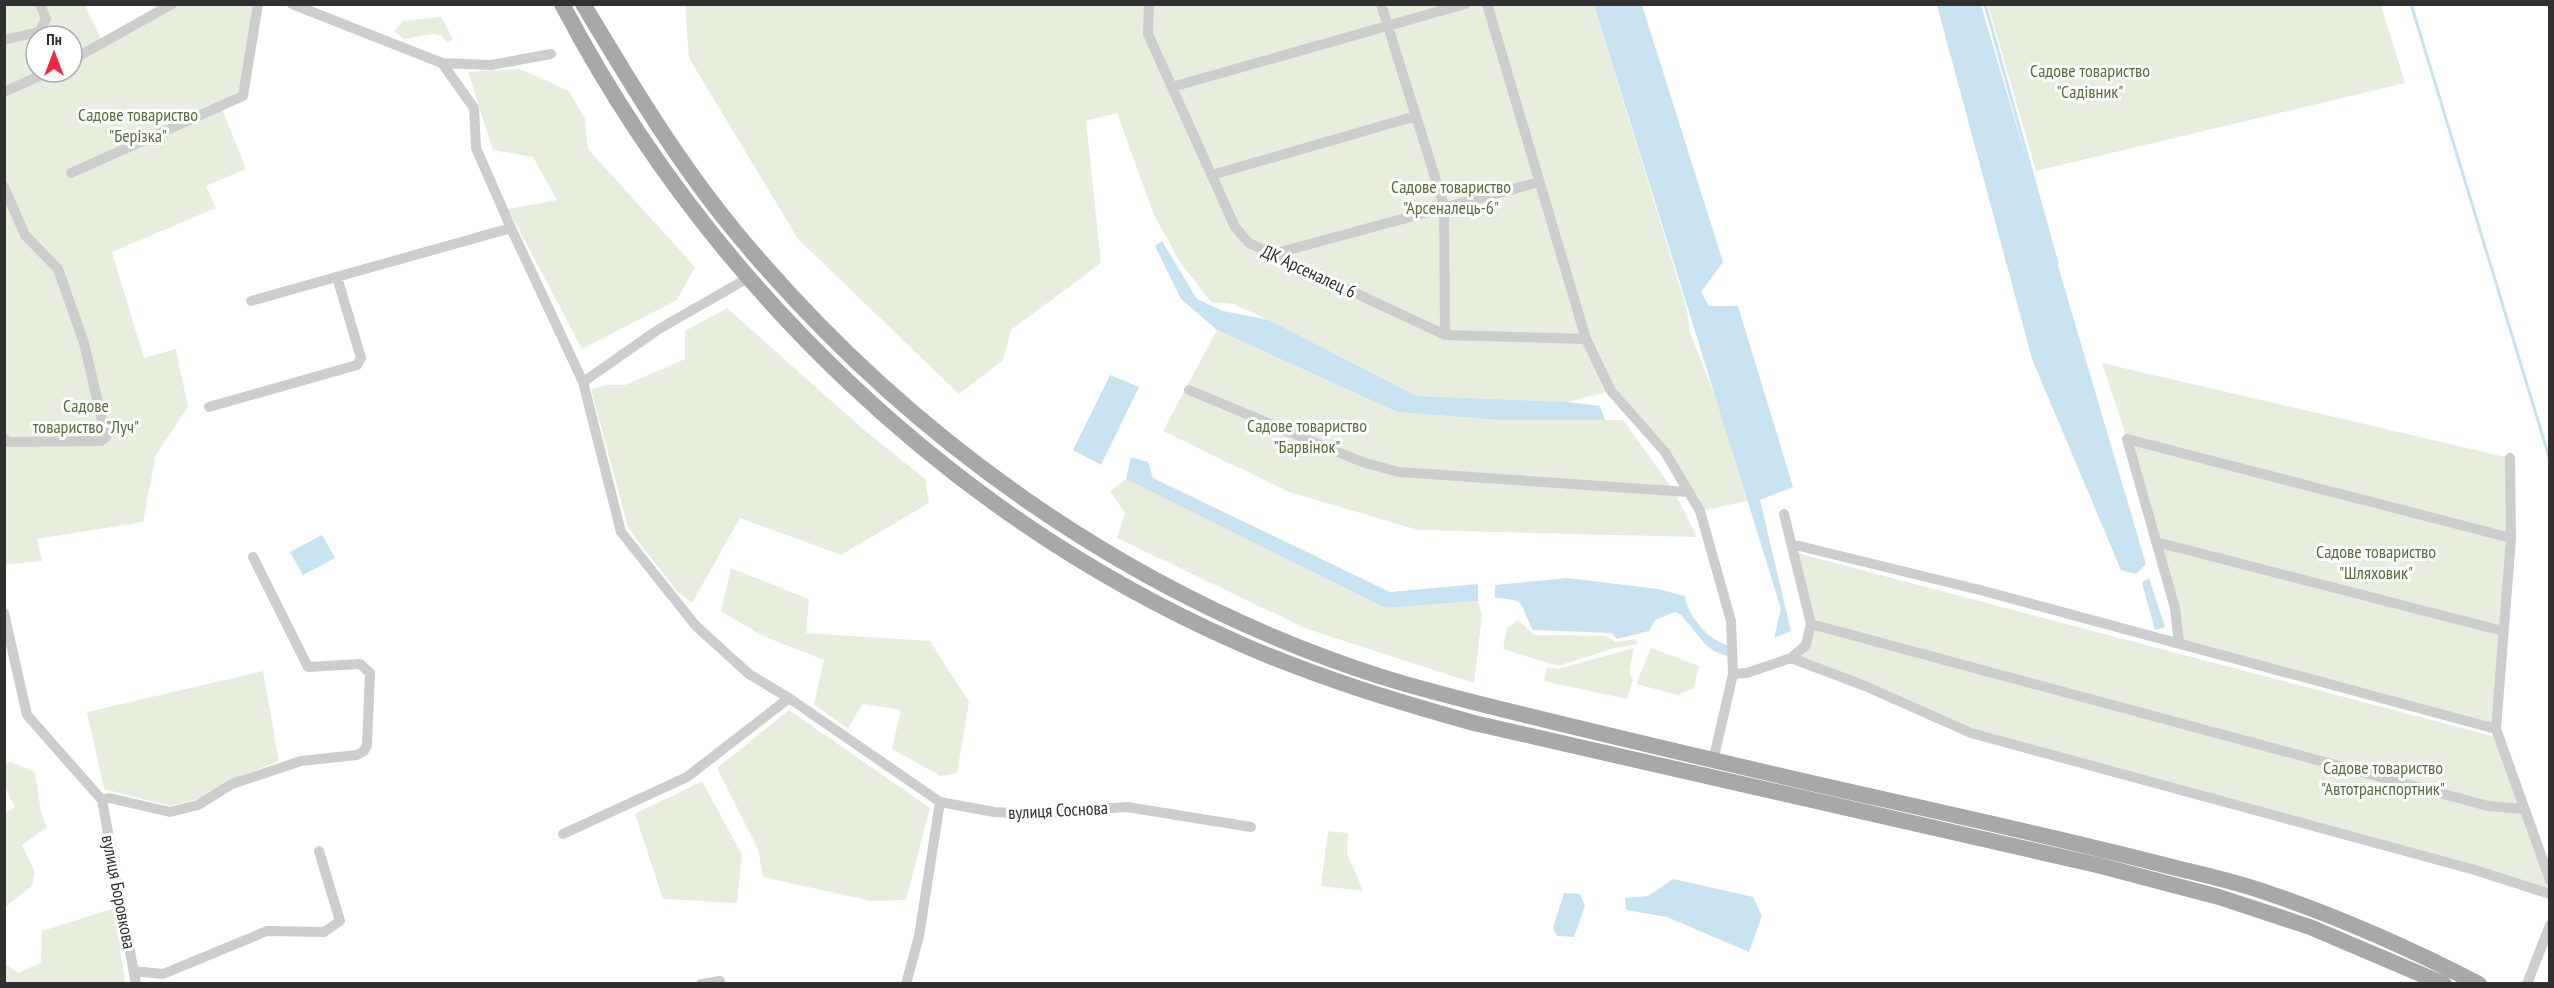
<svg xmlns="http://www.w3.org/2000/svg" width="2554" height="988" font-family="'PT Sans Narrow',sans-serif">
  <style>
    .green { fill: #e7eedd; fill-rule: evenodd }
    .water { fill: #c8e2ef }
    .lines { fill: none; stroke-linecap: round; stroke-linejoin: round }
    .stream { stroke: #c8e2ef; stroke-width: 3 }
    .street { stroke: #cdcdcd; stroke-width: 10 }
    .primary { stroke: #a8a8a8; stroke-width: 16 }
    .labels { text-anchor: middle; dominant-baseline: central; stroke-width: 6; stroke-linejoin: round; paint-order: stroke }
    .park-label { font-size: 18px; fill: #567039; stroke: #fff }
    .street-label { font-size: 18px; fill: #303030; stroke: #fff }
  </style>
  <rect width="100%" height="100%" fill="#fff"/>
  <path class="green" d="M5,5H85L103,43L172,5H258L246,88L221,106L246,169L206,186L216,208L112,252L144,358L176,349L188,407L156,455L143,522L37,539L42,561L5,565ZM36,36H72V72H36Z
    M685,5H1594L1687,310L1690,333L1719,406L1747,501L1700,511L1665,452L1611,391L1568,402L1417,396L1269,320L1233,304L1211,302L1180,262L1154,215L1117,113L1086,121L1101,263L1011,330L1003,360L959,394L798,239L689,58Z
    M1988,5H2381L2405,83L2036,171Z
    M441,17L453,39L447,43L442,36L433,34L404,39L394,31L403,21Z
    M520,69L569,91L585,119L588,149L695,267L677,300L582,349L508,209L557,200L533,157L493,150L468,72Z
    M727,308L864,430L925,479L929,503L841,555L740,518L692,603L677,591L628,528L591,389L607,385H625L685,359V331Z
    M1217,330L1397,412L1498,420H1623L1674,491L1697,537L1418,530L1289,492L1163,431Z
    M2102,363L2510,458L2496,729L2179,643L2127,439Z
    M1126,479L1385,608L1478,601L1482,616L1474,683L1307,629L1117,538L1125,513L1110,491Z
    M1793,552L2500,738L2549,880V894L1971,733L1799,662L1811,624Z
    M731,568L809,599L806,633L930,641L969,702L957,773L941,776L892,749L901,710L862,704L848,729L814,704L824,660L761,635L721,611Z
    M1518,620L1534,635L1605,636L1616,642L1636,639L1637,644L1611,649L1558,666L1503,649L1507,628Z
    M1634,648L1629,672L1633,680L1627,699L1544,681L1547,667L1558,669Z
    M1651,648L1699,666L1694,688L1678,695L1636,684Z
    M263,671L279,761L231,780L198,799L170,806L104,789L87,712Z
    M789,710L930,808L906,900L871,901L763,877L758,849L717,768Z
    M11,762L35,772L41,812L47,827L22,845L35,872L32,886L5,907V813L15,808L5,786V764Z
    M702,781L742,855L737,903L663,899L635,814Z
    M1328,831L1348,833L1347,853L1363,891L1321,886Z
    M115,908L125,983H5V964L19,973L41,962L42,931Z"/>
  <path class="water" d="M1594,5H1642L1723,262L1701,292L1709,306H1738L1793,487L1760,500L1791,631L1774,638L1781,609Z
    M1937,5H1981L2146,564L2136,574L2121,570L2032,359Z
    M1162,241L1197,299L1223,311L1269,320L1417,396L1568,402L1600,406L1605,420H1498L1397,412L1217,330L1181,299L1155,246Z
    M1110,375L1139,387L1101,465L1073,450Z
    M1131,457L1148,462L1153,478L1390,592L1478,584V601L1385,608L1126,479Z
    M322,535L335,558L303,575L290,552Z
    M1567,578L1658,589L1685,596C1687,616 1709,640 1727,645V656L1714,651L1705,644L1681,615L1675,612L1655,620L1649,631L1617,639L1612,633L1533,630C1518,603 1529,600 1495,598V585Z
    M2149,578L2165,627L2155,630L2142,583Z
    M1673,879L1753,897L1762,916L1749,952L1667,917L1626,910L1625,898L1648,896Z
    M1564,893L1580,894L1585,906L1574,937L1557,936L1553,928Z"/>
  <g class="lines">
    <path class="stream" d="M1985,4L2057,263
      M2411,4L2550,460"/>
    <path class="street" d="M292,4L442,63L491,65L551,54
      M1149,4L1148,34L1235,227L1249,243L1445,335L1586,339
      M1381,4L1444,206L1445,335
      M1487,4L1586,339L1611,391L1665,452L1700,511L1731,621L1733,674L1713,761
      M4,40L39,32L46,19L40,4
      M72,60L172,4
      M442,63L474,108L476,148L511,228
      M1172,87L1465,4
      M4,92L48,72
      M71,173L243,96L258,4
      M1212,175L1416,116
      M4,187L25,235L58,269L84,343L106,437L101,441L9,442L4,439
      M1273,254L1539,182
      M251,301L511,228L583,382L621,532L696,626L749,674L789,698L940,802
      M583,382L659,329L748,278
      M1189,390L1362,462L1399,472L1688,492
      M209,407L357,365L361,358L337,277
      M2127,439L2511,538
      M2127,439L2175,608L2179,643
      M2510,458L2511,538L2496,729L2550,880
      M2156,542L2503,631
      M1791,544L1980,590L2496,729
      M4,613L27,715L102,800
      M1811,624L2488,806L2523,809
      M1791,658L1865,686L1971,733L2475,870L2550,894
      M1733,674L1747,673L1791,658L1806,645L1811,624L1784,514
      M102,800L109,798L170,812L198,805L232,784L301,761L357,755L364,751L367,745L370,673L360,664L308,667L253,557
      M102,800L136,984
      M563,834L687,777L789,698
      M134,971L163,974L267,931L324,932L340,921L319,851
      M701,984L720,981
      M906,984L919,936L940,802L994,812L1034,814L1127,807L1251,827
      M2527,984L2550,925"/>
    <path class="primary" d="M562,4C709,284 951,517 1241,644C1316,677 1395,701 1474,723L2097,865L2219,897L2310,927L2444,984
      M583,4C631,84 678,163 738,235C906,437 1128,595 1379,676C1439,695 1501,709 1562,724C1670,750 1778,776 1887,800C1981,821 2075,842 2168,866C2200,874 2233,881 2265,892C2339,917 2409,948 2479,984"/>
  </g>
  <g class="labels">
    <g class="park-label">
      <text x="2090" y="70">Садове товариство<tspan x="2090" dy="21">"Садівник"</tspan></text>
      <text x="138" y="114">Садове товариство<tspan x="138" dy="21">"Берізка"</tspan></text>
      <text x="1451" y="186">Садове товариство<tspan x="1451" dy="21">"Арсеналець-6"</tspan></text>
      <text x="86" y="405">Садове<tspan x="86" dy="21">товариство "Луч"</tspan></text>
      <text x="1307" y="425">Садове товариство<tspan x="1307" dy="21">"Барвінок"</tspan></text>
      <text x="2376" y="551">Садове товариство<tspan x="2376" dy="21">"Шляховик"</tspan></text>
      <text x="2383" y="767">Садове товариство<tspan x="2383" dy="21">"Автотранспортник"</tspan></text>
    </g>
    <g class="street-label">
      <text transform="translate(1309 271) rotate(25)">ДК Арсеналец 6</text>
      <text transform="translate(1058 810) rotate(-3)">вулиця Соснова</text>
      <text transform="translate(119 892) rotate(79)">вулиця Боровкова</text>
    </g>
  </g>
  <rect width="2554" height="988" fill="none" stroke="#303030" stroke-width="12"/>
  <g transform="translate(54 54)"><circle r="28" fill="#ffffff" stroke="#acacac" stroke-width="1.5"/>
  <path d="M0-4.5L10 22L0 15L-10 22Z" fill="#f52441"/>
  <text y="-9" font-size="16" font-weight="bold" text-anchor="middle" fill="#303030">Пн</text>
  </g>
</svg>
